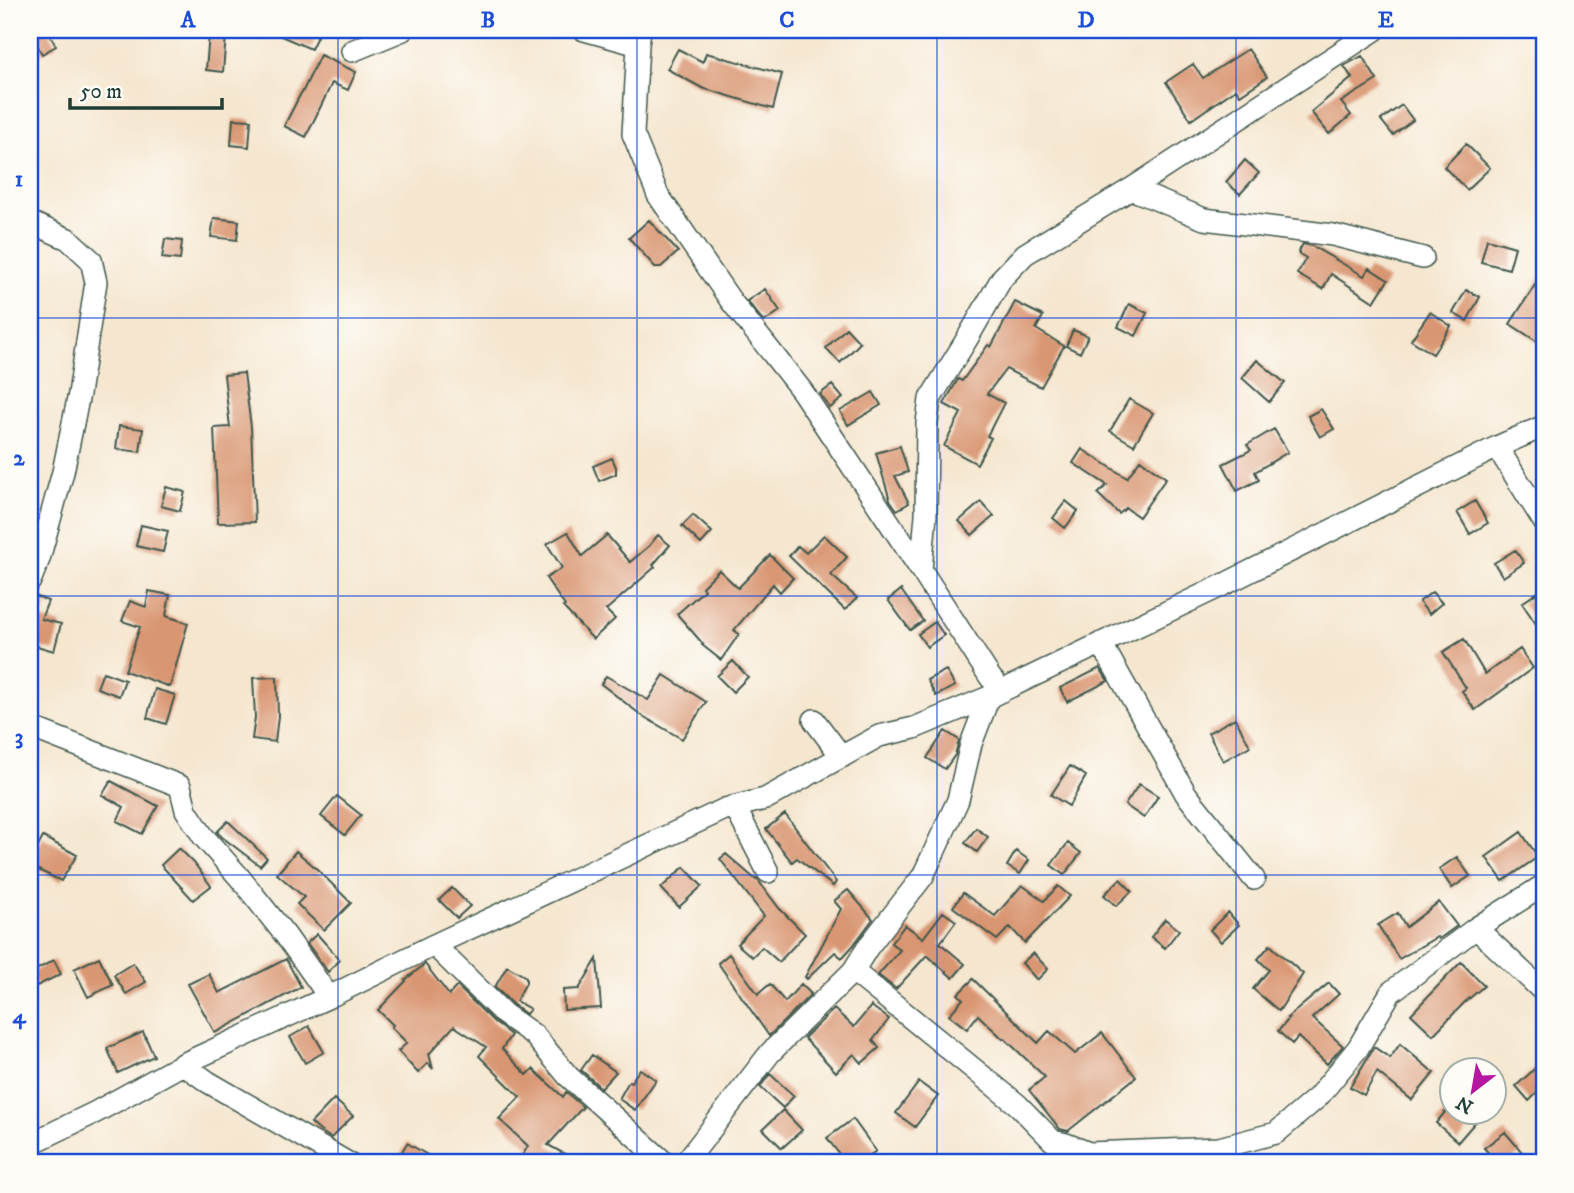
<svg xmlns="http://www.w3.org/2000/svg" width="1574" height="1193" font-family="'IM FELL DW Pica',serif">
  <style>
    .building { fill: #d99672 }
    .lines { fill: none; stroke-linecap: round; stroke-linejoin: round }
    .minor-casing { stroke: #3f564b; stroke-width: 24 }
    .minor { stroke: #fff; stroke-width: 21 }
    .grid { fill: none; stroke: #1d4ed8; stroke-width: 2; stroke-opacity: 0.55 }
    .neatline { fill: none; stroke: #1d4ed8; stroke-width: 2.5 }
    .grid-label { font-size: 23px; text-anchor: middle; font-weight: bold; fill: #1d4ed8 }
  </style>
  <rect width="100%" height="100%" fill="#fdfcf7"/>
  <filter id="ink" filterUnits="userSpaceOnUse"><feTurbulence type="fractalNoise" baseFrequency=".0143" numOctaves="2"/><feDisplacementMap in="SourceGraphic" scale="14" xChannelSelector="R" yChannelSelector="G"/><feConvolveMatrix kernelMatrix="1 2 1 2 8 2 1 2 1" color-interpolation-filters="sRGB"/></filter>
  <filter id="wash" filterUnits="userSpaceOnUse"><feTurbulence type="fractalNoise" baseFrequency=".00686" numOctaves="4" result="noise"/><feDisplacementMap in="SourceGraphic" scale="28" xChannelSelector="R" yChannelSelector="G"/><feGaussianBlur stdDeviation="1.57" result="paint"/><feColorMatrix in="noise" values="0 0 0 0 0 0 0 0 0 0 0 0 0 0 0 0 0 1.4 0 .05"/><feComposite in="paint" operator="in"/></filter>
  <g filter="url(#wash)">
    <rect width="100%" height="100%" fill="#f5e6cf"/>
    <g id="blocks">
      <path class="building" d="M42,30H47L56,46L42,54L32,36Z
        M267,30H320L311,49Z
        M209,34L226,35L223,72L206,70Z
        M678,49L703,62L706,53L782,74L773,109L702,88L667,69Z
        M1248,49L1267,77L1240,95L1236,89L1191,120L1166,82L1193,64L1203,78Z
        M320,55L356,72L348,90L332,83L306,137L284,126L301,93H302Z
        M1362,56L1377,80L1341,102L1351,115L1329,134L1311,112L1352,78L1344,66Z
        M1402,105L1413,120L1393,135L1381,120Z
        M233,119L251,120L249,147L231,145Z
        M1466,144L1490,168L1467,190L1444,167Z
        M1245,160L1259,173L1240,194L1226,182Z
        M214,218L239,221L237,240L211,237Z
        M649,220L678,252L661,267H655L629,238Z
        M165,239L182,241L180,260L162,258Z
        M1487,239L1515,247L1509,269L1481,262Z
        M1303,244L1312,246L1364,276L1369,268L1388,280L1374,302L1331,274L1323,289L1297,274L1306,258L1298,253Z
        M1544,271V346L1510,324Z
        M765,289L780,311L764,322L747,301Z
        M1466,290L1480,297L1467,321L1453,313Z
        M1015,302L1043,316L1036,329L1064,346L1041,387L1006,369L987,394L1004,403L987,436L991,438L977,464L944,446L961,413L944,404L958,379L962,381L988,345L991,347Z
        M1129,304L1147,313L1136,336L1118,327Z
        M1430,312L1451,326L1433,354L1411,340Z
        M846,328L860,343L840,363L826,348Z
        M1073,330L1088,336L1080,353L1066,346Z
        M1257,360L1285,383L1269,402L1242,378Z
        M244,373L251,427L255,522L218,523L214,428L230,427L224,375Z
        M832,385L843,398L830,408L820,394Z
        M873,392L881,405L848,425L840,411Z
        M1129,399L1153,413L1134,445L1110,431Z
        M1321,409L1334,429L1320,437L1308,416Z
        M119,426L143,429L140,452L116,449Z
        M1274,429L1288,452L1255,472L1259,480L1237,491L1223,464L1251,450L1247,445Z
        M900,446L908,472L895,476L909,503L897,510L890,500L876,453Z
        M1082,449L1127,478L1140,460L1166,478L1139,517L1126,508L1119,514L1098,494L1107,485L1073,463Z
        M612,458L616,467V474L599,481L593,466Z
        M166,487L185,492L180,511L161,506Z
        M1066,501L1078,511L1065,528L1053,518Z
        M1475,501L1488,523L1470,534L1457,512Z
        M981,502L994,516L972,535L959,521Z
        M693,515L712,532L701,544L682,526Z
        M141,525L168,531L163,552L136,546Z
        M568,532L582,556L607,535L630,562L649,546L658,535L670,545L653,565L655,567L606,610L615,619L593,639L563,607L565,606L546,578L562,568L547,544Z
        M824,535L847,557L831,575L857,598L845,610L789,556L798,546L806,553Z
        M1515,550L1524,563L1503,577L1494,563Z
        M770,555L793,578L780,592L773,584L734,630L739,634L721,660L702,645L703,644L677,614L704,590L702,587L719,570L738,588Z
        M1544,588V636L1522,603Z
        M901,590L923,621L910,630L888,600Z
        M149,591L170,595L166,616L188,623L170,687L125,671L140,627L122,621L130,601L146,607Z
        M1432,592L1442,603L1429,614L1419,602Z
        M30,594L48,601L41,619L61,624L54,651L30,644Z
        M935,622L944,635L927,647L918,634Z
        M1464,639L1485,674L1520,649L1533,668L1475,710L1462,691L1466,688L1443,652Z
        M733,661L748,677L733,692L717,676Z
        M1100,668L1108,681L1067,702L1060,688Z
        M946,670L955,686L936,696L927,680Z
        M103,672L125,680L119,696L97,688Z
        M664,675L706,702L682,739L641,715L601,684L606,676L648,700Z
        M277,677L278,716L275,742L252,739L255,717L253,678Z
        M155,689L175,695L166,724L147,718Z
        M1235,718L1250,746L1223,761L1208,733Z
        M945,731L959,740L955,755L945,769L927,758Z
        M1070,766L1086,776L1069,806L1051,795Z
        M111,781L158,806L142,834L117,821L124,807L102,795Z
        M1139,784L1158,796L1144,818L1125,805Z
        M337,796L361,815L345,835L321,816Z
        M785,814L836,882L833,886L797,858L792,862L766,829Z
        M228,821L267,858L260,866L222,837L217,832Z
        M976,828L988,837L977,852L965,843Z
        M1521,832L1538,857L1503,881L1486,857Z
        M43,837L77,855L61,881L30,866V862Z
        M1068,843L1081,853L1064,875L1051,865Z
        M179,848L194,863L211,886L193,900L161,865Z
        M296,851L316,868L351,903L324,930L297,904L304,897L277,874Z
        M1016,851L1029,860L1020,874L1007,866Z
        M726,854L756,880L757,879L779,908L805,934L779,962L762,947L752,957L737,944L764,916L720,859Z
        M1457,857L1470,876L1452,888L1439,869Z
        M684,867L702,886L679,907L661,888Z
        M1120,879L1132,891L1116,906L1104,895Z
        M1022,885L1044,901L1058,886L1070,896L1025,943L1010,927L997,940L953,907L963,893L995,916Z
        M452,888L470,906L457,918L439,900Z
        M848,890L873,919L852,947L842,958L835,952L807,979L805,977L841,909L834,901Z
        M1439,902L1457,926L1439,939L1437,937L1399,959L1378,925L1398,913L1406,927Z
        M943,912L956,921L940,943L965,964L953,978L927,955L896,989L878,975L900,950L891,943L905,925L923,938Z
        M1228,912L1239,925L1221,942L1210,930Z
        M1165,919L1179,930L1165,948L1151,937Z
        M317,934L340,960L328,972L307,943Z
        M1270,945L1303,974L1279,1011L1253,989L1269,970L1258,959Z
        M1033,953L1048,969L1037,980L1022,963Z
        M729,954L758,994L770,984L785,1002L801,984L811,994L769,1036L718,963Z
        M99,957L113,985L88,997L74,969Z
        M286,959L301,987L215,1033L188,984L209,974L219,993Z
        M597,959L601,1008L564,1010L563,990L579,989Z
        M54,960L61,974L37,986L30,973Z
        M1461,962L1484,986L1464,1003L1433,1035L1411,1014Z
        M133,963L146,982L126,994L114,975Z
        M425,964L449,995L457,986L495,1023L511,1035L502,1049L527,1075L533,1069L563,1097L566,1092L583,1107L548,1145L581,1163H518L528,1146L499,1119L520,1097L479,1056L486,1047L454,1026L429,1054L433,1069L428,1063L418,1073L398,1051L407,1043L391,1027L393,1025L378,1010L406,981L405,980Z
        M507,966L526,977V983L516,1001L530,1009L526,1014L512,1004L495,987Z
        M973,979L1038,1043L1049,1031L1075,1054L1102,1033L1136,1077L1068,1131L1060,1129L1029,1090L1045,1077L1004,1038L1003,1039L978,1015L967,1029L949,1015L963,999L958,994Z
        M1329,983L1339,994L1312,1018L1343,1046L1327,1064L1298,1037L1292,1044L1278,1031L1289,1019L1287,1018Z
        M871,1006L889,1019L873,1040L879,1048L862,1063L854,1054L836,1072L804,1038L834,1009L854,1027Z
        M309,1026L324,1052L305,1063L290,1037Z
        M143,1032L154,1056L118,1073L107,1048Z
        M1400,1044L1434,1073L1412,1100L1377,1072L1364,1095L1350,1087L1374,1047L1390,1058Z
        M592,1055L616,1072L601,1088L581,1070Z
        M1544,1060V1086L1529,1101L1516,1086Z
        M640,1069L656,1080L635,1110L619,1099L629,1081L631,1082Z
        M770,1074L794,1096L783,1108L760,1087Z
        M919,1082L938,1096L915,1127L896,1113Z
        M334,1099L353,1116L331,1138L320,1131L311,1123Z
        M783,1110L802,1130L782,1148L763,1129Z
        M1445,1112H1484L1458,1142L1436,1123Z
        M853,1119L876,1151L858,1163H846L827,1138Z
        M1505,1132L1522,1152L1508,1163H1497L1484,1148Z
        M407,1143L441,1163H395Z"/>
    </g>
  </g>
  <g filter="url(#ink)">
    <use href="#blocks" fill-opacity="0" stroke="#3f564b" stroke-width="2"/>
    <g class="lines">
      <defs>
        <path id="minor" d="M584,30L638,45
          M640,30L638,45L633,134L658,195L731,301L802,391L921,570
          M352,51L403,30
          M1131,189L1204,219L1333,235L1423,258
          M30,222L68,239L91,260L96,282L79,394L63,472L39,559L30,581
          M1497,447L1544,522
          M1101,643L1186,794L1254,879
          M1002,691L990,677L921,570L926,515L927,423L930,399L967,339L1002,278L1025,254L1131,189L1375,30
          M814,720L842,757
          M30,727L180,786L186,810L203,836L240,878L286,936L329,997
          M735,807L768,872
          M1476,928L1544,992
          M434,945L504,1014L534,1035L568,1076L665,1163
          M853,971L1018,1105L1053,1141L1066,1144L1089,1153L1219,1148L1276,1133L1318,1097L1358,1048L1391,992L1476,928L1544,885
          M183,1064L208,1082L348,1163
          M30,1144L96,1112L183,1064L329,997L434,945L725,809L765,799L879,736L914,728L989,697L1223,585L1497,447L1544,426
          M685,1163L770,1053L853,971L868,947L923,876L958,800L971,744L989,697"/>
      </defs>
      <use href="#minor" class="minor-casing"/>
      <use href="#minor" class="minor"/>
    </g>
  </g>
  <path class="grid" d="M338,30V1163M637,30V1163M937,30V1163M1236,30V1163M30,318H1544M30,596H1544M30,875H1544"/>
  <rect width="1574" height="1193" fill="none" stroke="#fdfcf7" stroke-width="77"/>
  <g transform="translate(1473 1091) rotate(211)"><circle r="33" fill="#fdfcf7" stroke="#a4b0a9" stroke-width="2"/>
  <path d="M0-5L12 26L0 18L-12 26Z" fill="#b5179e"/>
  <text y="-10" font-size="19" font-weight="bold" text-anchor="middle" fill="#1f3d34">N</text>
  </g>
  <path d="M70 98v10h152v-10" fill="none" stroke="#1f3d34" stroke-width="3.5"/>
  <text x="80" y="98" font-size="21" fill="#1f3d34" stroke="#fdfcf7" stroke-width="5" paint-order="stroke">50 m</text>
  <rect x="38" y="38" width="1498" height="1116" class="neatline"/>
  <g class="grid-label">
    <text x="188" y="27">A</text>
    <text x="488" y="27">B</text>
    <text x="787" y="27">C</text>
    <text x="1086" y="27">D</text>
    <text x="1386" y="27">E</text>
    <text x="19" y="186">1</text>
    <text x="19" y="465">2</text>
    <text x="19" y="744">3</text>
    <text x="19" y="1023">4</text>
  </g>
</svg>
